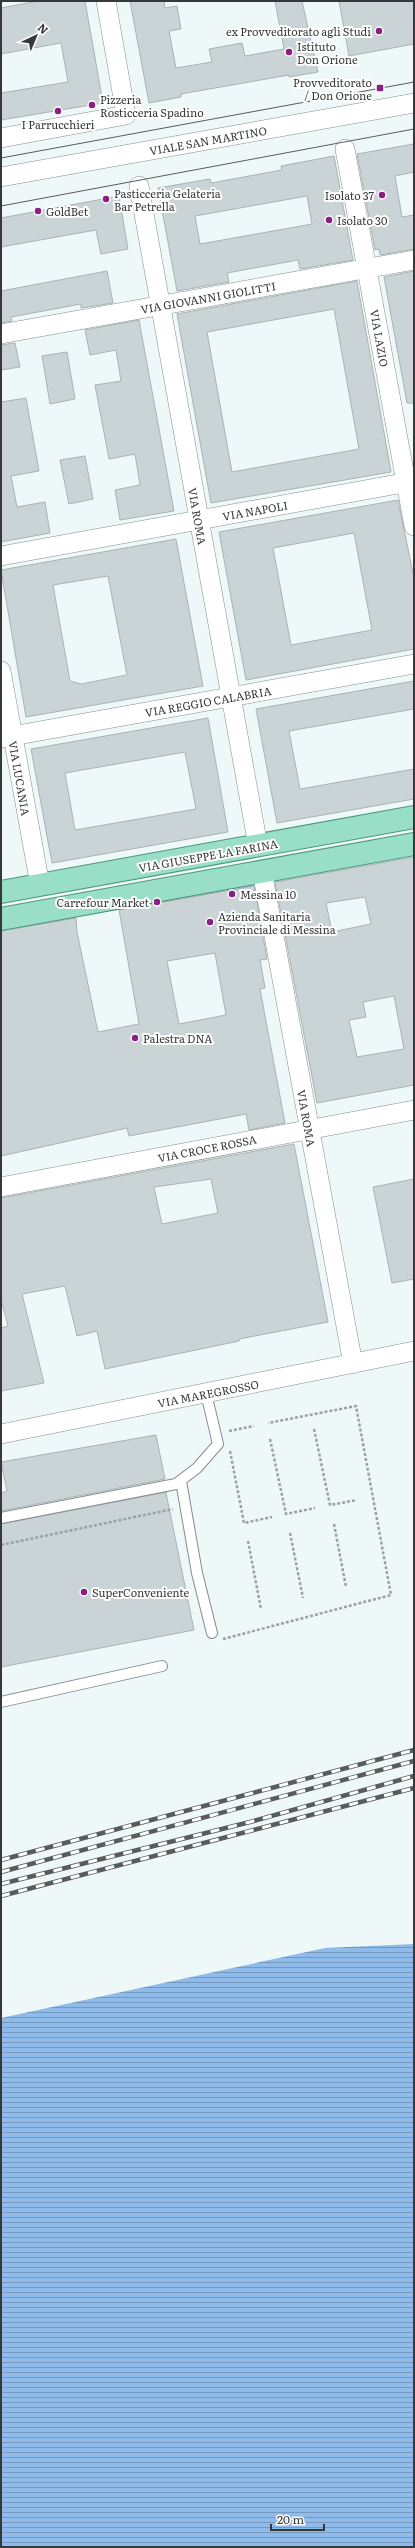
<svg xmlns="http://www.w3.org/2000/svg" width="415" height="2548" font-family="Literata,serif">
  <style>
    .water { fill: url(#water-rules) }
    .building { fill: #cad3d6; stroke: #a9b2b5; fill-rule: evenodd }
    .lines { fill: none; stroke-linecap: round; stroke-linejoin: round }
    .service-casing { stroke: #848d8d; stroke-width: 12 }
    .minor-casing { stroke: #848d8d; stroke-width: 20 }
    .primary-casing { stroke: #4a977d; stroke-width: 24 }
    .path { stroke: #9ba2a2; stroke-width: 2.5; stroke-dasharray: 3 2; stroke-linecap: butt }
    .service { stroke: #fff; stroke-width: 10 }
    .minor { stroke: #fff; stroke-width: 19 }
    .primary { stroke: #99dfc7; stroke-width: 22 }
    .tram { stroke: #585c5c; stroke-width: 1 }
    .rail-casing { stroke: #585c5c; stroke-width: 4.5 }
    .rail { stroke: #fff; stroke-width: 3; stroke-dasharray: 9; stroke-linecap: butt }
    .poi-dot { fill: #891e84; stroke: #fff; stroke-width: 1.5 }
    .labels { text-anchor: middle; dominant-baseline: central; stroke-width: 4; stroke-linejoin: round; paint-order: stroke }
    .poi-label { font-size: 11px; fill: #363939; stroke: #fff; text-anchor: start }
    .street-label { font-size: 11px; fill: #363939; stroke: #fff }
  </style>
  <defs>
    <pattern id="water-rules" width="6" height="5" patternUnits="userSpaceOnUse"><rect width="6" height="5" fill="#8ebbe9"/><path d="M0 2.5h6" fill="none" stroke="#7599be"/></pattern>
  </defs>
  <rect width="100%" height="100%" fill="#eff8f8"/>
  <path class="water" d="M414,1944V2547H1V2018L325,1948Z"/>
  <path class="building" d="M38,1H85L103,103L1,120V93L68,82L61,43L1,54V8Z
    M130,1H164L165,8L177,6L181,29L169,31L176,68L212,62L209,49L242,43L245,56L284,49L275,1H302L318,72L289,77V75L181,94V97L149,103Z
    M339,1H414V44L349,56Z
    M414,144V172L395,176L402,217L414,215V249L380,255L379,249L375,250L357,154Z
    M334,156L353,260L300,269L298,260L227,273L229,282L177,291L158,188L210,179L211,183L282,170L281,166ZM307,196L312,224L200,244L195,216Z
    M119,196L128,249L101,254L96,230L1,247V218Z
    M107,271L113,303L81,308V304L11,317L12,321L1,323V291Z
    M414,271V403H407L384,277Z
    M357,281L391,472L211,503L177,314ZM334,309L359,449L232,472L207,332Z
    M139,320L174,511L120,520L115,490L140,485L135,454L109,459L95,385L121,381L116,350L90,355L85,330Z
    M15,343L20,367L1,370V345Z
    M67,352L75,399L50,404L42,356Z
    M26,398L39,471L11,476L17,507L45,502L50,533L1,542V402Z
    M85,456L93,499L69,504L60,460Z
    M398,500L414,578V649L246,680L219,532ZM354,533L372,630L291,645L273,548Z
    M176,539L203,686L26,717L1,570ZM108,576L127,675L81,684L70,681L53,585Z
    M414,681V709L289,731L300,789L414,769V799L277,823L256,709Z
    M208,718L228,832L52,863L31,749ZM185,752L196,809L75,830L65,773Z
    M414,857V1085L317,1103L275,882ZM365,897L371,924L332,932L326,903ZM394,996L404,1049L357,1057L349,1020L366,1017L363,1002Z
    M254,886L267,959L260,960L265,988L260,989L285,1123L249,1130L246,1114L129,1136L127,1128L1,1156V931L76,918L77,932L98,1032L139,1024L119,910ZM215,953L226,1015L179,1024L167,961Z
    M294,1144L328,1322L239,1339V1341L105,1369L97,1331L77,1336L65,1286L22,1294L44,1383L1,1391V1328L8,1326L1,1299V1198ZM211,1179L218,1213L162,1224L154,1187Z
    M414,1179V1279L392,1283L373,1187Z
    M156,1435L165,1479L1,1511V1493L7,1491L1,1462Z
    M167,1492L166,1493L194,1630L1,1667V1524Z"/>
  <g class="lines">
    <defs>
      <path id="service" d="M181,1481L197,1573L212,1633
        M1,1518L176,1484L197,1468L218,1444L206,1393
        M1,1702L162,1666"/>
      <path id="minor" d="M1,138L126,115L106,1
        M345,149L414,526
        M1,177L414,103
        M139,186L258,846
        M1,334L414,260
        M1,556L414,481
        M1,671L40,885
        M1,738L414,664
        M262,871L353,1364
        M1,1187L414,1110
        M1,1434L414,1351"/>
      <path id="primary" d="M1,892L414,817
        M1,919L414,844"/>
    </defs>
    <use href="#service" class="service-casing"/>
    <use href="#minor" class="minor-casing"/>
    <use href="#primary" class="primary-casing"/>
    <path class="path" d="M314,1429L330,1505L357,1500
      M229,1431L254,1426
      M270,1439L286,1514L315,1508
      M230,1451L244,1523L272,1517
      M334,1524L346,1587
      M290,1533L303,1598
      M248,1541L261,1609
      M1,1545L173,1509
      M223,1639L391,1595L356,1406L268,1423"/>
    <use href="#service" class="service"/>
    <use href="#minor" class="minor"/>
    <use href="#primary" class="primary"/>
    <path class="tram" d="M1,158L414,82
      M1,206L414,129"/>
    <defs>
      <path id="rail" d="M1,1860L414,1750
        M1,1872L414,1761
        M1,1884L250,1822L414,1776
        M1,1896L414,1788"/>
    </defs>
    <use href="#rail" class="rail-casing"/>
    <use href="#rail" class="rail"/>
  </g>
  <g class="poi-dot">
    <circle cx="379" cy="31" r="4"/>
    <circle cx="289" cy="52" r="4"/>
    <rect x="376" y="84" width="8" height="8" rx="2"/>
    <circle cx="92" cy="105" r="4"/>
    <circle cx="58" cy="111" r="4"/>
    <circle cx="382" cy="195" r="4"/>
    <circle cx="106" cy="199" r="4"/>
    <circle cx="38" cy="211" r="4"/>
    <circle cx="329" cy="220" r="4"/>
    <circle cx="232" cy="894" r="4"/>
    <circle cx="157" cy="902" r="4"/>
    <circle cx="210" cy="922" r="4"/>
    <circle cx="135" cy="1038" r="4"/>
    <circle cx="84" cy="1592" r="4"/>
  </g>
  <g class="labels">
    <g class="poi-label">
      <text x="371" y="31" text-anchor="end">ex Provveditorato agli Studi</text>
      <text x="297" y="46">Istituto<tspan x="297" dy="13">Don Orione</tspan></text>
      <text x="372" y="82" text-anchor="end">Provveditorato<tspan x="372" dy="13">/ Don Orione</tspan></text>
      <text x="100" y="99">Pizzeria<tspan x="100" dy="13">Rosticceria Spadino</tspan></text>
      <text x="58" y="124" text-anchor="middle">I Parrucchieri</text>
      <text x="114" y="193">Pasticceria Gelateria<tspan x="114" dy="13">Bar Petrella</tspan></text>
      <text x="374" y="195" text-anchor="end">Isolato 37</text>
      <text x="46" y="211">GoldBet</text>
      <text x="337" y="220">Isolato 30</text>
      <text x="240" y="894">Messina 10</text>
      <text x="149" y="902" text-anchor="end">Carrefour Market</text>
      <text x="218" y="916">Azienda Sanitaria<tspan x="218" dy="13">Provinciale di Messina</tspan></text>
      <text x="143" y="1038">Palestra DNA</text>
      <text x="92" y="1592">SuperConveniente</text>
    </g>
    <g class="street-label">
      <text transform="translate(208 140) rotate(-10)">VIALE SAN MARTINO</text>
      <text transform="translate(208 297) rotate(-10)">VIA GIOVANNI GIOLITTI</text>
      <text transform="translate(380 338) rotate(80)">VIA LAZIO</text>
      <text transform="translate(255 510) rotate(-10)">VIA NAPOLI</text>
      <text transform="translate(198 516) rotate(80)">VIA ROMA</text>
      <text transform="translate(208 701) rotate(-10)">VIA REGGIO CALABRIA</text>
      <text transform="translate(20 778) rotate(80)">VIA LUCANIA</text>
      <text transform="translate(208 855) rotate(-10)">VIA GIUSEPPE LA FARINA</text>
      <text transform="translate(307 1118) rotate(80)">VIA ROMA</text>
      <text transform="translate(207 1148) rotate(-11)">VIA CROCE ROSSA</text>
      <text transform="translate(208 1393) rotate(-11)">VIA MAREGROSSO</text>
    </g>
  </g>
  <rect width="415" height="2548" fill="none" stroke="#363939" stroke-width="4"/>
  <g transform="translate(36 36) rotate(44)" stroke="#ffffff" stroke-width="3" paint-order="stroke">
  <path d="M0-3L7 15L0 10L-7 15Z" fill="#363939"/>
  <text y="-6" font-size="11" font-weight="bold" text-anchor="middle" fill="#363939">N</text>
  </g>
  <path d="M271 2524v6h53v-6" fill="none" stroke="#363939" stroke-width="2"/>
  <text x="277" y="2524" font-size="12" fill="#363939" stroke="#ffffff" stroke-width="3" paint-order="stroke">20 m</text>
</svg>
